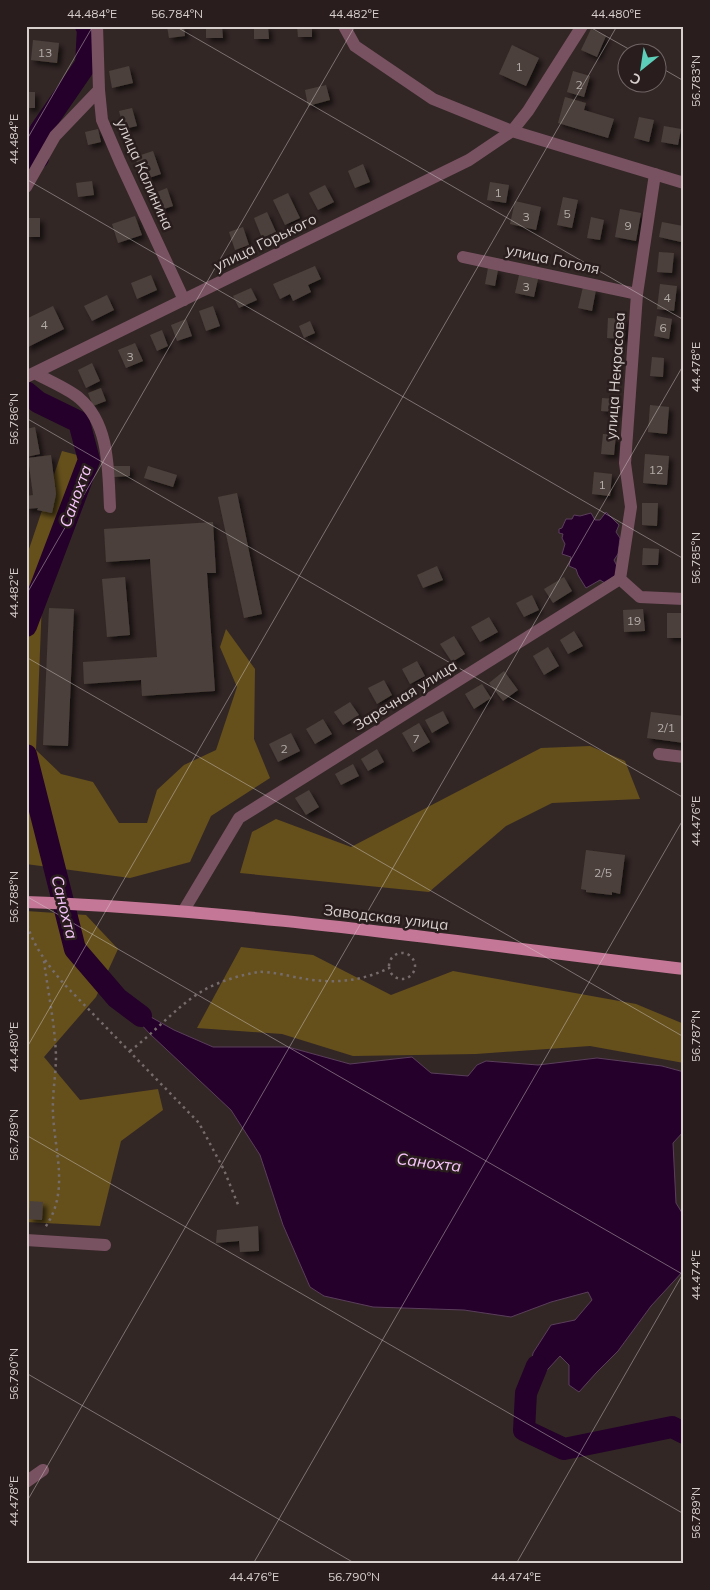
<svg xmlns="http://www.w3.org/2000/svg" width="710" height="1590" font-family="Mulish,sans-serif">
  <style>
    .green { fill: #65501c }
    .water { fill: #24002a; stroke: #5a3e5b }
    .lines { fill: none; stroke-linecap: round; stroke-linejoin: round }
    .river { stroke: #24002a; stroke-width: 22 }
    .building { fill: #4b413a; filter: url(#shadow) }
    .path { stroke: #766c6b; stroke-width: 2.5; stroke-dasharray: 2.5 4; stroke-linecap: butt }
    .minor { stroke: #795262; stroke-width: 12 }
    .major { stroke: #c57797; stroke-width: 12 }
    .ticks { fill: none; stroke: #d7cfce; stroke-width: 1; stroke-opacity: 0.45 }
    .labels { text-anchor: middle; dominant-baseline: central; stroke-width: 5; stroke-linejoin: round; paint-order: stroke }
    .number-label { font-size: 12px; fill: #b4aca9 }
    .street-label { font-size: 15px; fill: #d7cfce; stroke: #291e1d }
    .water-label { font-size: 16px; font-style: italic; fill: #f9c7fe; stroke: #291e1d }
    .neatline { fill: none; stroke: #d7cfce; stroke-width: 2 }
    .ticks-label { font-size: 12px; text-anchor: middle; fill: #d7cfce }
  </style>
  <defs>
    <filter id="shadow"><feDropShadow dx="4" dy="4" stdDeviation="2.5" flood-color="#0009"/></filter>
  </defs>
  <rect width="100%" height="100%" fill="#332726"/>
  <path class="green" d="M62,451L96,460L42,601L36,750L61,774L93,782L119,823H147L157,790L184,765L216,750L237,687L220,647L226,629L255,669L254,739L270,778L211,816L190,862L130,878L26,864V558Z
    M590,746L625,761L640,799L552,803L506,826L429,892L240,873L252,832L276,819L351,847L541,748Z
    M26,911L86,915L118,949L96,997L44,1057L80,1100L158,1089L163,1110L121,1141L100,1226L26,1222Z
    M241,947L313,955L391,995L453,971L636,1004L684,1024V1063L590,1046L476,1054L353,1056L282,1034L197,1028Z"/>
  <path class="water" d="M606,512L619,525L616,532L620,538L618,554L614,560L617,566V574L605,583L600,580L586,588L578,575L576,569L569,566L571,557L562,554L565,544L562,538L563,534L559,533V529L562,528L566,519H572L574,515L580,516L591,513L595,520H600Z
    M117,998L174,1030L213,1047H288L350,1064L412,1057L431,1073L468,1076L477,1065L486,1061L538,1065L597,1058L662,1066L684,1072V1131L673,1143L676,1203L684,1216V1270L651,1306L618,1351L596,1373L579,1392L569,1385V1365L560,1356L526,1393L533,1353L551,1325L575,1320L592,1300L588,1292L551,1302L511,1317L464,1310L373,1307L324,1296L310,1287L283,1225L260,1155L231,1110L150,1034Z"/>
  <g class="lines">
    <path class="river" d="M26,168L38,158L40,131L86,64L88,28L86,26
      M26,392L38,402L79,422L89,460L26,626
      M26,755L75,949L117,998L141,1016
      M537,1366L526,1393L524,1430L564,1449L672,1427L684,1433"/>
  </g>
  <path class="building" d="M167,26H184L185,36L169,38Z
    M206,26H222L223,38H206Z
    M254,26H268L269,39H254Z
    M297,26H312V37H298Z
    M591,29L606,36L597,57L581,50Z
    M33,40L59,43L57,63L31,60Z
    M512,45L539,58L526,86L499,74Z
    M129,66L133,83L112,88L109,71Z
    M573,71L590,76L584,97L567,92Z
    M326,85L330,100L308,106L305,90Z
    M26,92H35V108H26Z
    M565,97L586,103L584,110L614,119L608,138L558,123Z
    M132,108L137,126L124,129L119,111Z
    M639,117L654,120L649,142L634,138Z
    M664,126L681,129L678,145L661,142Z
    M98,129L101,142L88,145L85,132Z
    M153,151L161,174L143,180L135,157Z
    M363,164L370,182L355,188L348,171Z
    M92,181L94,195L78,197L76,183Z
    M490,182L509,185L506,203L487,200Z
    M325,185L334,202L318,210L309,193Z
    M167,188L173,206L155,212L149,195Z
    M288,193L300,218L285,225L273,200Z
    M563,197L578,200L572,228L557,225Z
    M515,201L541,207L536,230L510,224Z
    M620,209L641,213L636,241L615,237Z
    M267,212L276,232L262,238L254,218Z
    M135,216L142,235L118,243L112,224Z
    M591,217L604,220L600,240L587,238Z
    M26,218H40V237H26Z
    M662,222L683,226L681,242L659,237Z
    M243,227L249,245L235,250L229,232Z
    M659,252L674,253L672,273L657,272Z
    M315,266L321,279L308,285L311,292L293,301L290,294L280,299L273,284Z
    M488,268L498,270L495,286L485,284Z
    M151,275L157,290L137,299L131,283Z
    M519,275L538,279L534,297L515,293Z
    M660,284L677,286L674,311L657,309Z
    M583,287L596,290L592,311L578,308Z
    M251,288L257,300L239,308L233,296Z
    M107,295L114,310L92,321L84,306Z
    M53,306L64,329L26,348V319Z
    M213,306L220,326L206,331L199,311Z
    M657,316L672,319L669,339L654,336Z
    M608,318L626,319L624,339L607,338Z
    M186,319L192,336L177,341L171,325Z
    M310,321L315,333L304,338L299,326Z
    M162,330L168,346L157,351L150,335Z
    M135,343L143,361L126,368L118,350Z
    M652,357L664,358L663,377L650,376Z
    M92,363L100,381L86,388L78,370Z
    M101,388L106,401L93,406L88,393Z
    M602,398L617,399V412L601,411Z
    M650,405L669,407L667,434L648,432Z
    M35,427L40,454L26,457V429Z
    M603,434L616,435L614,455L601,454Z
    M645,454L669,456L667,485L643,483Z
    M51,455L56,494L52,513L37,510L38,508L26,509V496L33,495L28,458Z
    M113,466H130V476L114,477Z
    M148,466L177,475L173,487L144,478Z
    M594,472L612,474L610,496L592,494Z
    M237,493L262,614L244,618L218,497Z
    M642,503H658L657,526L642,525Z
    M213,522L216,573H207L215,691L142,696L141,680L84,684L83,662L157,657L150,559L106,562L104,529Z
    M643,548L659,549L658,565H642Z
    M437,566L443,580L423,588L417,575Z
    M125,577L130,635L107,637L102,579Z
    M564,577L572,591L553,603L544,589Z
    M532,595L539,610L524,617L516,603Z
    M49,608L74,609L68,746L43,745Z
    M643,609L645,631L624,632L623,610Z
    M667,613H684V638H667Z
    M489,617L498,632L480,642L471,627Z
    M574,631L583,646L568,654L560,640Z
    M454,636L465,654L452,662L440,644Z
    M548,647L559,666L544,675L533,656Z
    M417,661L425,676L410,684L402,669Z
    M504,671L518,690L503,701L489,683Z
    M384,680L392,695L377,704L368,688Z
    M482,684L491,698L474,709L465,694Z
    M350,702L359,715L343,725L334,712Z
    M443,711L449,723L432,733L425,720Z
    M651,712L684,716V743L647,738Z
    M323,719L332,734L315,744L306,729Z
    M419,723L430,742L413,752L402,733Z
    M291,733L300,751L278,762L269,744Z
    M377,749L384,762L368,771L361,759Z
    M353,764L359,776L341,785L335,774Z
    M309,790L319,807L306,815L295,798Z
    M586,850L625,855L620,894L612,892V895L586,892V890L581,889Z
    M30,1201L43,1202L42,1220L29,1219Z
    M258,1226L259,1251L240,1252L239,1241L216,1243L217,1230Z"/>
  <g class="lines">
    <path class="path" d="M26,919C31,944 48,965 64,984L199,1123L224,1170L239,1207
      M389 966a13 13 0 1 1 26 0a13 13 0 1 1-26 0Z
      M44,961C48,992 55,1025 56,1056C56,1075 52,1095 53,1114C55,1154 70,1193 44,1229
      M130,1051C154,1033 178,1005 204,990C220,981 241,975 258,972C269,971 289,976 300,978C332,984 360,982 389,968"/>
    <path class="minor" d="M97,26L99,90L102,120L120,162L184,300
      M344,26L355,46L433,99L512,131L684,183
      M26,187L55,136L99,90
      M463,257L637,294
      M35,373C47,380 69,389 79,398C110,424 108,470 110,507
      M26,377L469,160L512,131L528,111L582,26
      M620,579L631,507L625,463L637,294L655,174
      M620,579L640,597L684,599
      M659,754L684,757
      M184,910L239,818L620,579
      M26,1240L105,1245
      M26,1482L43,1470"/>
    <path class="major" d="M26,902C247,910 465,943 684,969"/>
  </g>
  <path class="ticks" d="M175,26L684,320M588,26L634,52M658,66L684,81M26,141L93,26M26,179L684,559M26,418L684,798M26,595L355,26M26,657L684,1037M26,896L684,1275M26,1049L617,26M26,1135L684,1514M26,1373L356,1564M26,1503L684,364M253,1564L684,818M516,1564L684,1272"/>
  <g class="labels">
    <g class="number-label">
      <text x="45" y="52">13</text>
      <text x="519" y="66">1</text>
      <text x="579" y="84">2</text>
      <text x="498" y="192">1</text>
      <text x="567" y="213">5</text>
      <text x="526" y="216">3</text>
      <text x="628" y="225">9</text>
      <text x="526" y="286">3</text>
      <text x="667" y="297">4</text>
      <text x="44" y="324">4</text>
      <text x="663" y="327">6</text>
      <text x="130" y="356">3</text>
      <text x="656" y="469">12</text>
      <text x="602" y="484">1</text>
      <text x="634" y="620">19</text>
      <text x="666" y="727">2/1</text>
      <text x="416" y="738">7</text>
      <text x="284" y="748">2</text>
      <text x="603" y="872">2/5</text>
    </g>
    <g class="street-label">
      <text transform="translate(145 174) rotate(66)">улица Калинина</text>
      <text transform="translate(265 242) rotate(-26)">улица Горького</text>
      <text transform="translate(553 259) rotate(12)">улица Гоголя</text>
      <text transform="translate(615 376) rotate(-86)">улица Некрасова</text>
      <text transform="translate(405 695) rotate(-32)">Заречная улица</text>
      <text transform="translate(386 917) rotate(7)">Заводская улица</text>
    </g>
    <g class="water-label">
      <text transform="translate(75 496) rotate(-70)">Санохта</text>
      <text transform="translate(65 907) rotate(76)">Санохта</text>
      <text transform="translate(429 1162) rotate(7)">Санохта</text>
    </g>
  </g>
  <rect width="710" height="1590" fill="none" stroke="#291e1d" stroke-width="55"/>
  <g transform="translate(642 68) rotate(210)"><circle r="24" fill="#291e1d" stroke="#6f6564"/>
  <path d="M0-4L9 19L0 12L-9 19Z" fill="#5dceb9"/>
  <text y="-8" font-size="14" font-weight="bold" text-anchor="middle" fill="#d7cfce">С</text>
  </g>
  <rect x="28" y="28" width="654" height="1534" class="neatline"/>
  <g class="ticks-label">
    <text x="92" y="18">44.484°E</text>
    <text x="177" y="18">56.784°N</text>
    <text x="354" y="18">44.482°E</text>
    <text x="616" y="18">44.480°E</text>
    <text transform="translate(696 81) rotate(-90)" y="4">56.783°N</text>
    <text transform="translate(14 139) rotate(-90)" y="4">44.484°E</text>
    <text transform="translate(696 367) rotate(-90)" y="4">44.478°E</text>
    <text transform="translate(14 419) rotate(-90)" y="4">56.786°N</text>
    <text transform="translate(696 558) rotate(-90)" y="4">56.785°N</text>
    <text transform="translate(14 593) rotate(-90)" y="4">44.482°E</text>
    <text transform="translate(696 821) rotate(-90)" y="4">44.476°E</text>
    <text transform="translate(14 897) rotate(-90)" y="4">56.788°N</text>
    <text transform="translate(696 1036) rotate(-90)" y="4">56.787°N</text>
    <text transform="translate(14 1047) rotate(-90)" y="4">44.480°E</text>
    <text transform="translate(14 1135) rotate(-90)" y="4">56.789°N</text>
    <text transform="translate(696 1275) rotate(-90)" y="4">44.474°E</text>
    <text transform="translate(14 1374) rotate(-90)" y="4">56.790°N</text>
    <text transform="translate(14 1501) rotate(-90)" y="4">44.478°E</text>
    <text transform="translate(696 1513) rotate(-90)" y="4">56.789°N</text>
    <text x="254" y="1581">44.476°E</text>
    <text x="354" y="1581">56.790°N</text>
    <text x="516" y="1581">44.474°E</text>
  </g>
</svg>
